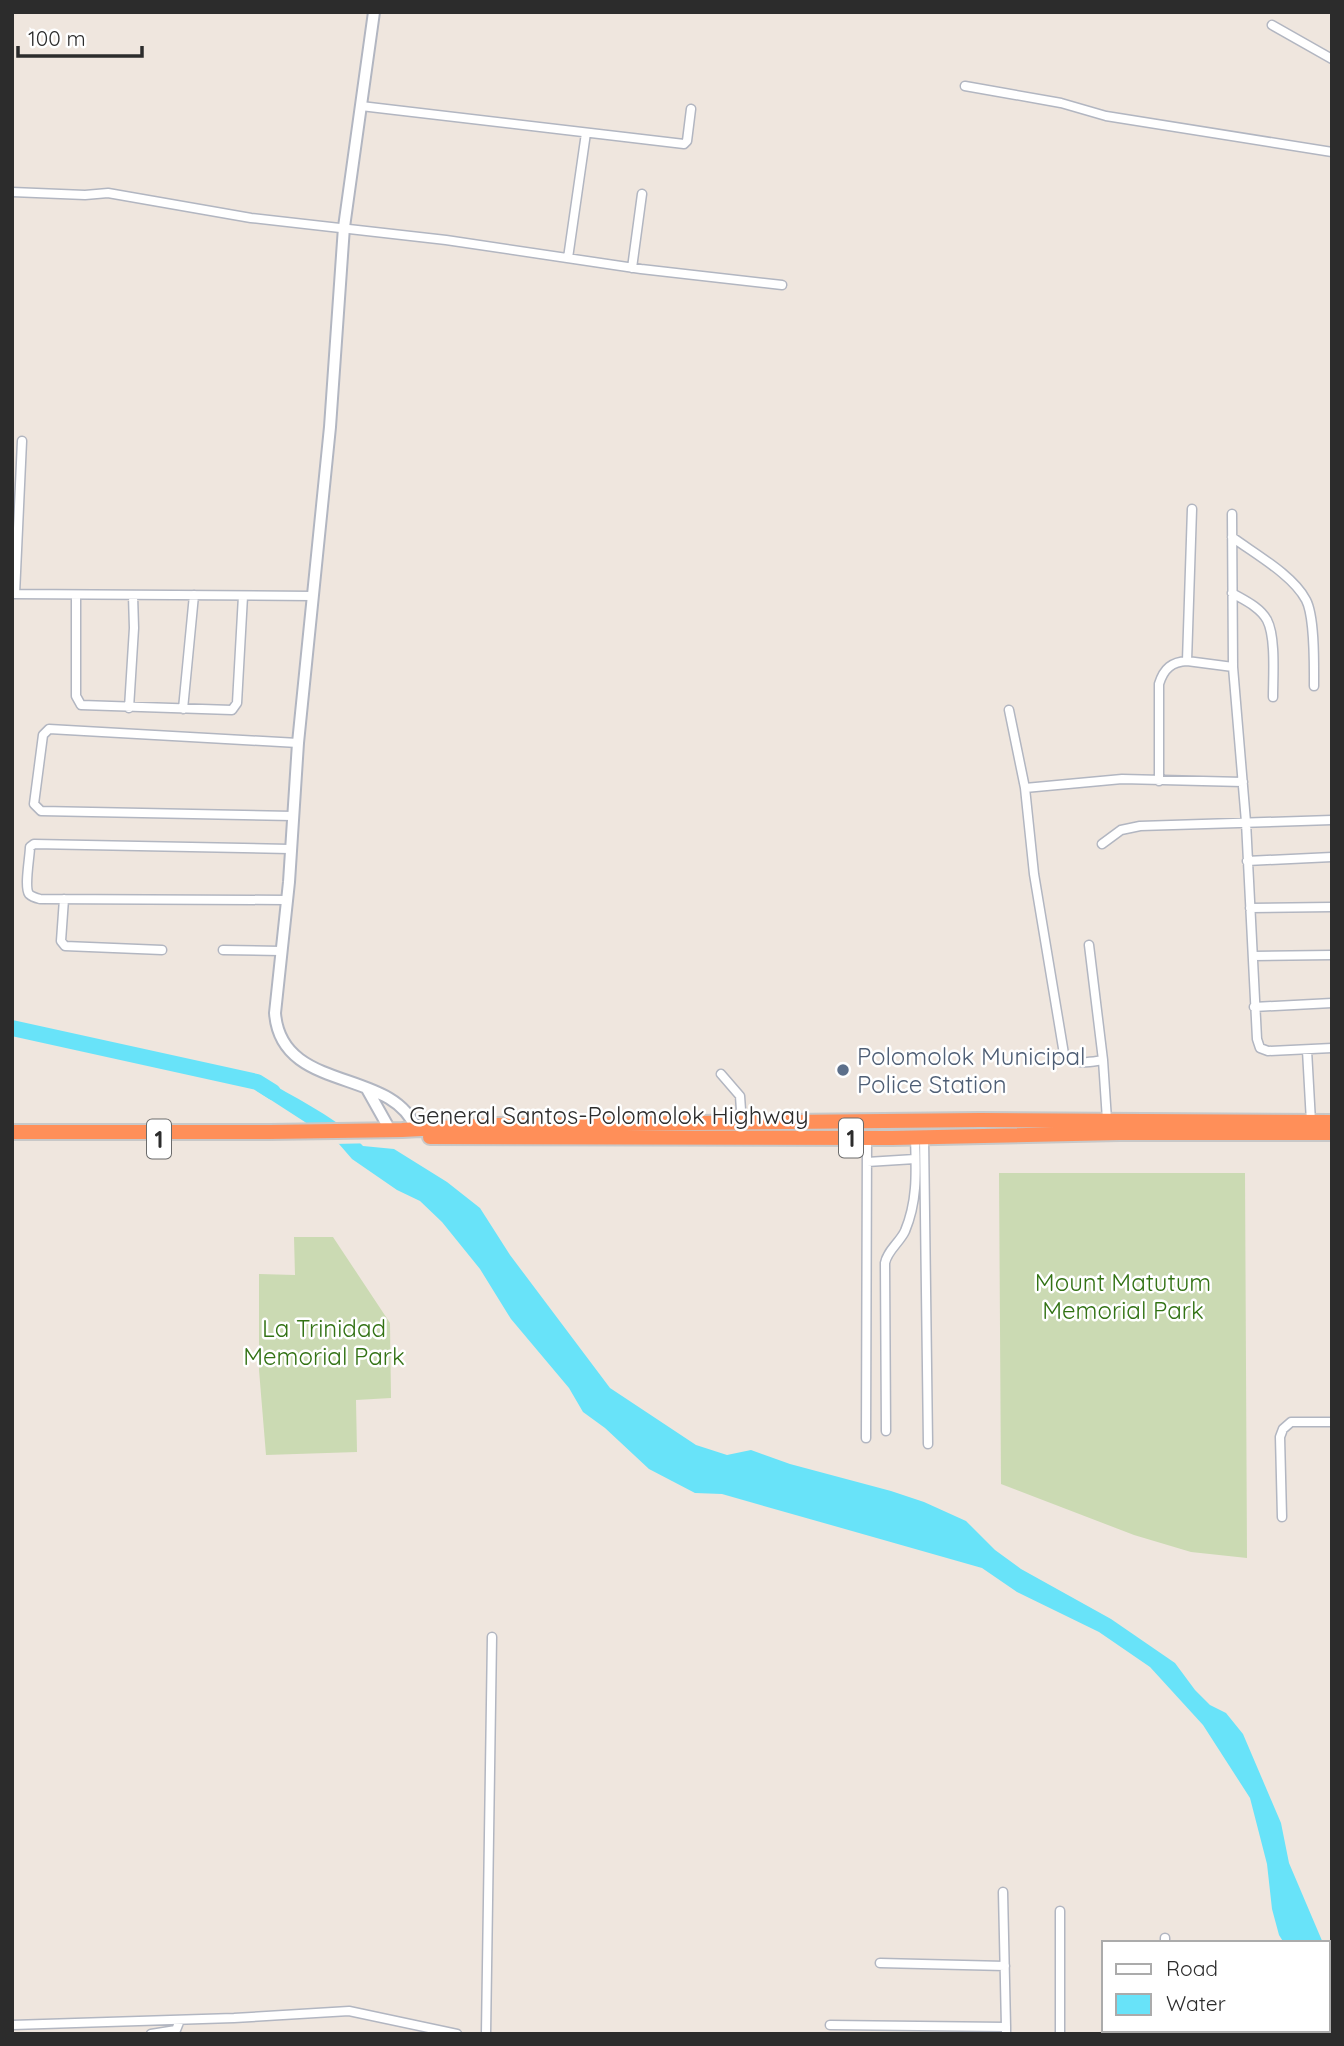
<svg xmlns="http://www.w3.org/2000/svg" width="1344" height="2046" font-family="Quicksand,sans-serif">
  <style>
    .cemetery { fill: #cbdab3 }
    .water { fill: #68e3f9 }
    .pier { fill: #efe6de }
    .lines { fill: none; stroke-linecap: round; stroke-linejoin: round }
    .river { stroke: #68e3f9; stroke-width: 16 }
    .street-casing { stroke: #b2b6c1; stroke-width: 11 }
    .secondary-casing { stroke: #b2b6c1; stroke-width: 14 }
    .highway-casing { stroke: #c8c8c8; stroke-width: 18 }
    .street { stroke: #fff; stroke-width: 8 }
    .secondary { stroke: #fff; stroke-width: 10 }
    .highway { stroke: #ff8f59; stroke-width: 14 }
    .service-dot { fill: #5c6f8a; stroke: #fff; stroke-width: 2.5 }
    .labels { text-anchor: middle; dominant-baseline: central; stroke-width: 5; stroke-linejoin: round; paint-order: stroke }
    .shield { fill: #fff; stroke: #6b6b6b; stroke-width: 2 }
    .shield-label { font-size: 23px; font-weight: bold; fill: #2c2c2c }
    .service-label { font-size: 24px; fill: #4e5e75; stroke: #fff; text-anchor: start }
    .street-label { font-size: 24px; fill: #2c2c2c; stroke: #fff }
    .park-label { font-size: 24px; fill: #327214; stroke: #fff }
  </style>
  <rect width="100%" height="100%" fill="#efe6de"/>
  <path class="cemetery" d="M999,1173H1245L1247,1558L1191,1552L1134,1535L1001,1484Z
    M294,1237H333L390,1323L391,1398L356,1400L357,1452L266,1455L259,1370V1274L295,1275Z"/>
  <path class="water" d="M267,1081C300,1101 337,1117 363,1146L394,1149L447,1182L480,1208L510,1255L610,1388L696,1445L727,1455L751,1450L790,1464L891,1491L924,1502L966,1521L995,1550L1021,1569L1111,1619L1175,1663L1195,1690L1210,1705L1226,1713L1243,1734L1281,1823L1289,1863L1323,1943H1284L1279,1935L1272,1909L1267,1864L1250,1798L1203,1725L1150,1667L1099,1632L1017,1592L982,1568L722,1494L695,1493L649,1469L605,1428L583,1412L569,1388L511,1319L480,1269L442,1222L420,1201L397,1190L352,1159L339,1144L257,1091V1082Z
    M1328,1958L1332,1969V2031L1328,2025Z"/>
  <path class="pier" d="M301,1123H342L364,1143H379L333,1144Z"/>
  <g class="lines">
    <path class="river" d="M12,1028L257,1082L273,1092"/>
    <defs>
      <path id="street" d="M1272,25L1332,59
        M965,86L1061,103L1106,116L1332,152
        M361,106L684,144L687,141L691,109
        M12,192L85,195L108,193L251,218L446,240L641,269L782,285
        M568,258L586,133
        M632,268L642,194
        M1192,509L1187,661L1233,667
        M1232,514L1233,667L1246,822L1257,1039L1260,1048L1268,1051L1332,1048
        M1232,537C1255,554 1293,575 1306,600C1315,617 1314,665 1314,686
        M1232,593C1244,600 1260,607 1267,620C1276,637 1273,677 1273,697
        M12,594L313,596
        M15,594L22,441
        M76,595V696L81,705L232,710L237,703L243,596
        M129,708L134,628L133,595
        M183,709L194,595
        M1009,710L1025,788L1034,874L1064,1054C1074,1066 1089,1062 1103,1060
        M1159,781V684C1164,668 1172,662 1187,661
        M1025,788L1122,779L1243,782
        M293,816L41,811L34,804L43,735L49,729L298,743
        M1102,844L1121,830L1140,826L1332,820
        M1247,861L1332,857
        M64,899L61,941L65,946L162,950
        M286,900L40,899C36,898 32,897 29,894C24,887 30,856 30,847L34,844L290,849
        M1250,908L1332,907
        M1089,945L1103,1060L1107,1120
        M223,950L281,951
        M1253,956L1332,955
        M1254,1007L1332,1003
        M1307,1050L1311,1122
        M721,1074L740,1096L742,1124
        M924,1137L928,1444
        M867,1162L915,1159
        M886,1431L885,1263C887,1251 900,1242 905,1231C918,1200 916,1170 915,1137
        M866,1438L867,1138
        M1282,1517L1280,1437L1283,1429L1291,1422H1332
        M1003,1892L1006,2027
        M1165,1943V1938
        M880,1963L1005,1966
        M12,2025L234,2018L349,2011L457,2034
        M830,2025L1006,2027V2034
        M151,2034L176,2030L180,2020
        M486,2034L492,1637
        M1060,2034V1911
        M1164,2034V2030"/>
      <path id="secondary" d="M374,12L344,227L330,427L298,743L289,882L275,1013C281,1094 393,1067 416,1129
        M367,1089L390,1130"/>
      <path id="highway" d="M12,1132H270L402,1130L496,1125L980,1120L1332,1122
        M430,1137L892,1138L1119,1133H1332"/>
    </defs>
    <use href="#street" class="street-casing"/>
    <use href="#secondary" class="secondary-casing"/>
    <use href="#highway" class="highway-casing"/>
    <use href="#street" class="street"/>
    <use href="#secondary" class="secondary"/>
    <use href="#highway" class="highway"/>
  </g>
  <circle class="service-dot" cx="843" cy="1070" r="7"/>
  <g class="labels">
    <g class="shield">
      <rect x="839" y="1118.5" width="24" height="39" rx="5"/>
      <rect x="147" y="1119.5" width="24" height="39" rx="5"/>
    </g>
    <g class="shield-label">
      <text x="851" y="1138">1</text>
      <text x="159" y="1139">1</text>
    </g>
    <g class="service-label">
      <text x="857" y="1056">Polomolok Municipal<tspan x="857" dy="28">Police Station</tspan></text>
    </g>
    <g class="street-label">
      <text x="609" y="1115">General Santos-Polomolok Highway</text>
    </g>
    <g class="park-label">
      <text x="1123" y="1282">Mount Matutum<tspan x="1123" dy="28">Memorial Park</tspan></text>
      <text x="324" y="1328">La Trinidad<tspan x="324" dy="28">Memorial Park</tspan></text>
    </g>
  </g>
  <rect width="1344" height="2046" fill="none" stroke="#2c2c2c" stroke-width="28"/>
  <rect x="1102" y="1941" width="228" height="91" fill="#ffffff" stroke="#ababab" stroke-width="2"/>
  <rect x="1116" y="1964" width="35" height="10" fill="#ffffff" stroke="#ababab" stroke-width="2"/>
  <text x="1166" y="1976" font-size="21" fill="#2c2c2c">Road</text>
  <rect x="1116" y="1994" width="35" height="21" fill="#68e3f9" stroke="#ababab" stroke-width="2"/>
  <text x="1166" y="2011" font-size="21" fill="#2c2c2c">Water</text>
  <path d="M18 46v10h124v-10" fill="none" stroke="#2c2c2c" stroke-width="3.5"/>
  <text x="28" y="46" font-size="21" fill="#2c2c2c" stroke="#ffffff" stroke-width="5" paint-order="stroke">100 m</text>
</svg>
